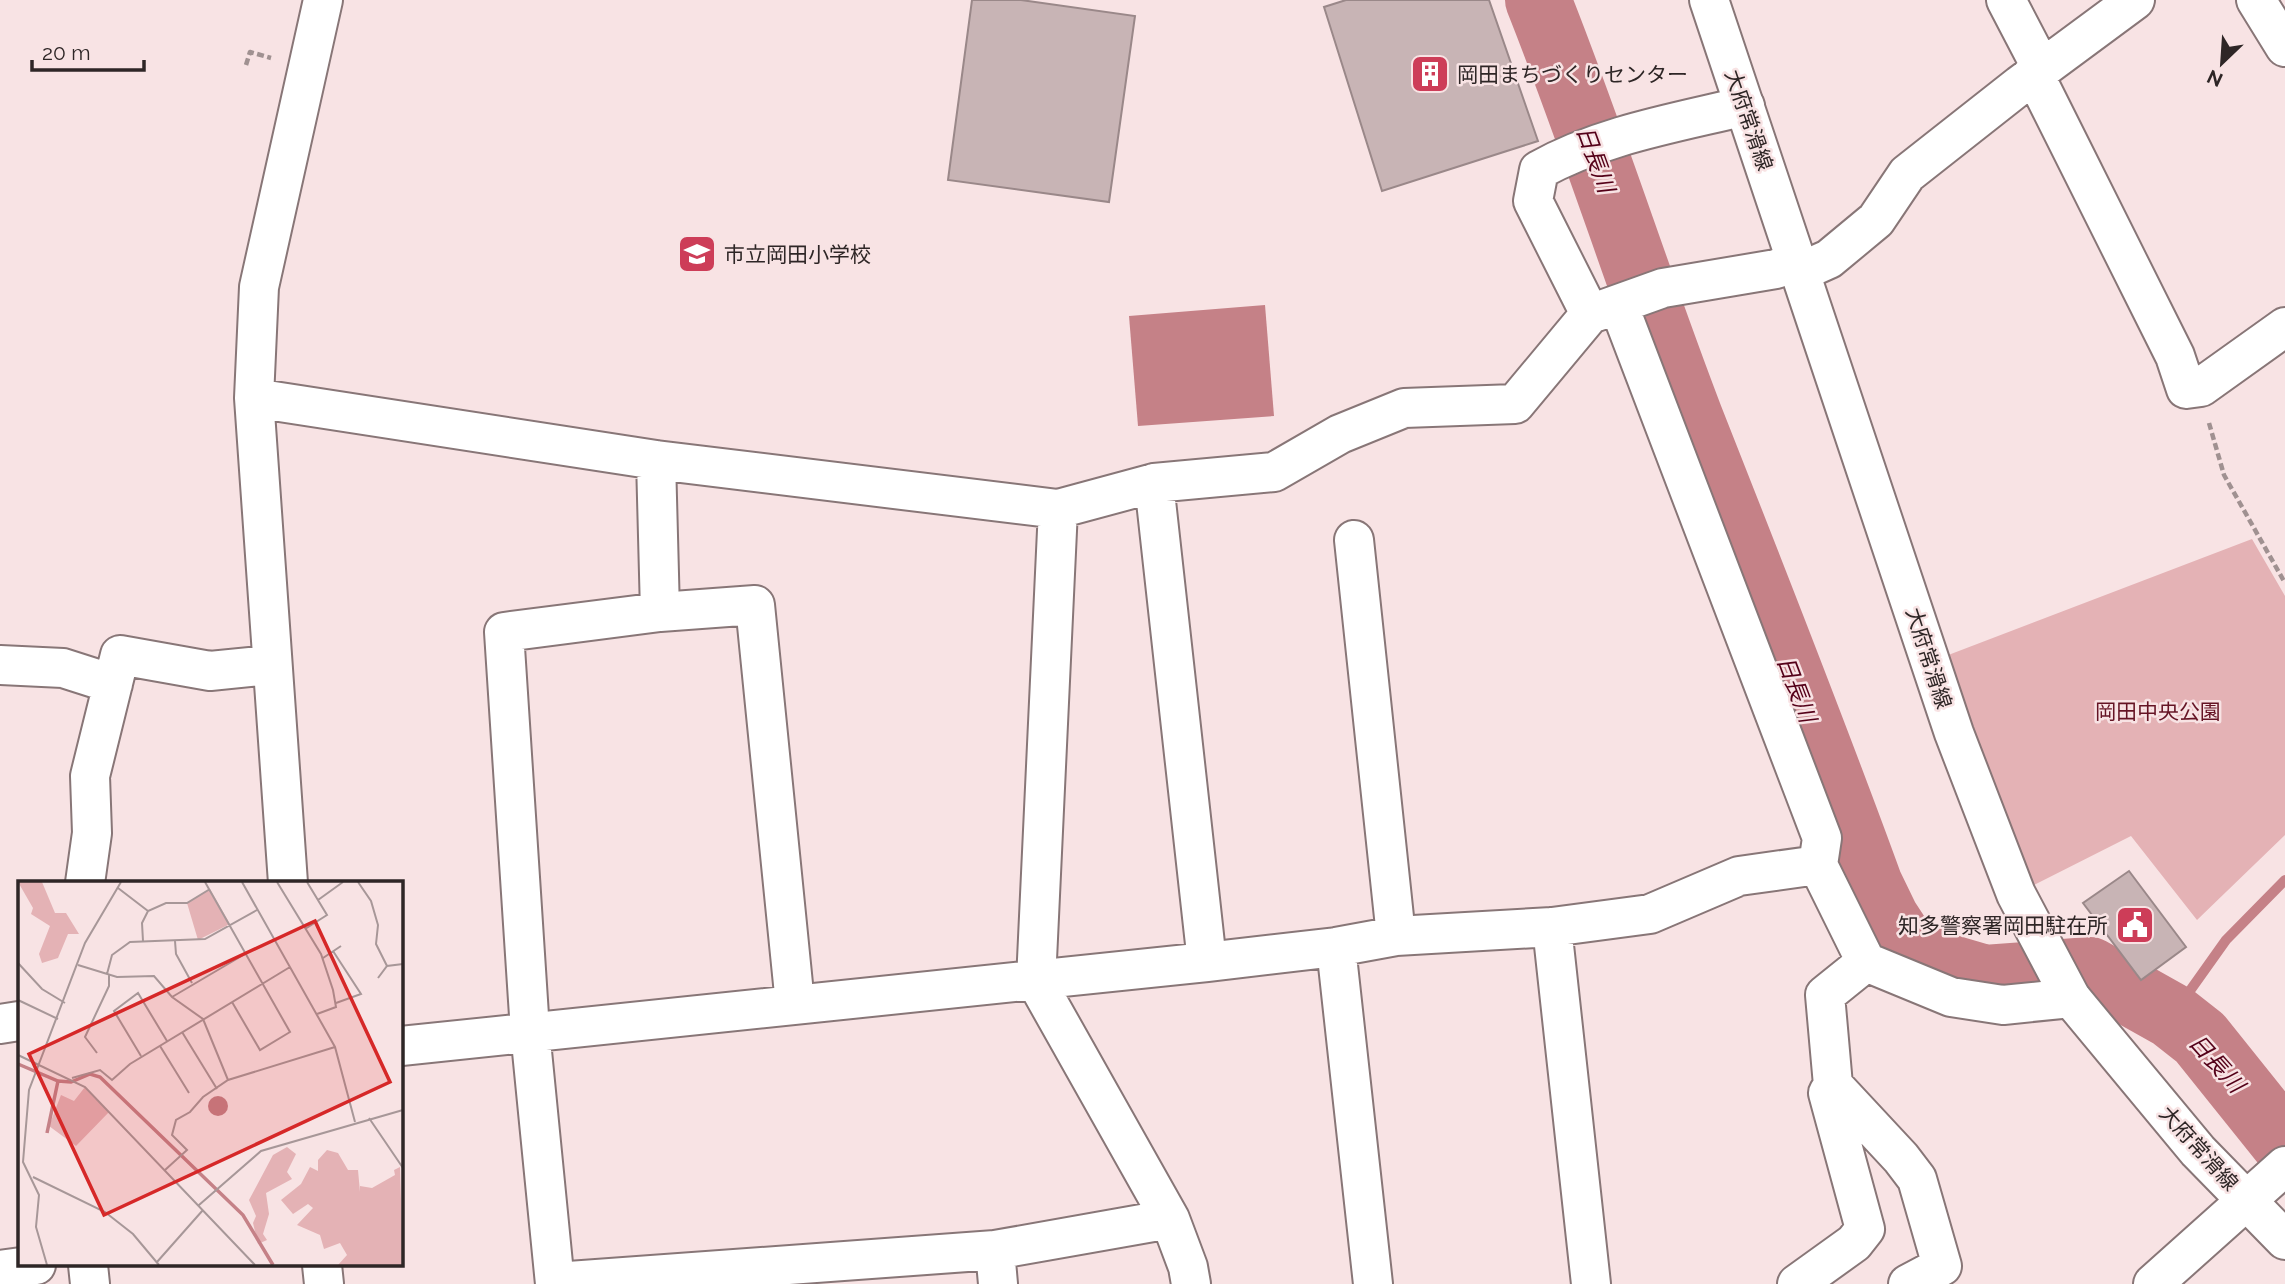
<svg xmlns="http://www.w3.org/2000/svg" width="2285" height="1284" font-family="Raleway,'Noto Sans JP',sans-serif">
  <style>
    .green { fill: #e4b2b5 }
    .water { fill: #c58187 }
    .lines { fill: none; stroke-linecap: round; stroke-linejoin: round }
    .stream { stroke: #c58187; stroke-width: 10 }
    .river { stroke: #c58187; stroke-width: 66 }
    .building { fill: #c8b4b5; stroke: #9a8889; stroke-width: 2 }
    .minor-casing { stroke: #887677; stroke-width: 42 }
    .major-casing { stroke: #887677; stroke-width: 42 }
    .path { stroke: #a09191; stroke-width: 4.5; stroke-dasharray: 7 3.5; stroke-linecap: butt }
    .minor { stroke: #fff; stroke-width: 38 }
    .major { stroke: #fff; stroke-width: 38 }
    .labels { text-anchor: middle; dominant-baseline: central; stroke-width: 5; stroke-linejoin: round; paint-order: stroke }
    .poi-label { font-size: 21px; fill: #2e2626; stroke: #f8e3e4; text-anchor: start }
    .street-label { font-size: 21px; fill: #2e2626; stroke: #f8e3e4 }
    .park-label { font-size: 21px; fill: #651324; stroke: #f8e3e4 }
    .water-label { font-size: 23px; font-style: italic; fill: #540018; stroke: #f8e3e4 }
    .inset-river { fill: none; stroke: #c58187; stroke-width: 3.5 }
    .inset-road { fill: none; stroke: #a79798; stroke-width: 2 }
    .view { fill: #d62828; fill-opacity: 0.15; stroke: #d62828; stroke-width: 3.5 }
    .inset-edge { fill: none; stroke: #2e2626; stroke-width: 3.5 }
  </style>
  <rect width="100%" height="100%" fill="#f8e3e4"/>
  <path class="green" d="M2252,539L2285,596V835L2197,920L2131,836L2016,894L1930,662Z"/>
  <path class="water" d="M1265,305L1274,416L1138,426L1129,316Z"/>
  <g class="lines">
    <path class="stream" d="M2172,1016L2226,940L2285,880"/>
    <path class="river" d="M1538,0C1593,138 1637,279 1690,417C1751,572 1813,728 1870,885L1886,918L1905,947L1944,966L1985,978L2090,970L2172,1016L2200,1038L2285,1144"/>
  </g>
  <path class="building" d="M972,0H1021L1135,16L1109,202L948,180Z
    M1346,0H1489L1538,141L1382,191L1324,7Z
    M2129,871L2186,947L2141,980L2083,903Z"/>
  <g class="lines">
    <defs>
      <path id="minor" d="M2006,0L2042,69
        M2256,0L2285,47
        M2031,76L2041,88L2175,356L2186,389L2201,387L2285,327
        M1800,272L1829,259L1876,220L1907,174L2020,85L2135,0
        M1619,306L1822,838L1818,865
        M1596,312L1663,288L1776,269L1797,261
        M254,398L656,460L1058,509L1154,483L1274,472L1340,434L1404,408L1515,404L1590,314L1533,201L1539,170C1602,135 1675,123 1745,106
        M656,460L660,612
        M1154,483L1207,962
        M1058,509L1036,981L1170,1219L1188,1267L1191,1284
        M1354,540L1396,936
        M0,665L63,668L113,684
        M85,883L92,833L90,776L120,655L210,671L270,665
        M288,883L254,398L259,287L323,0
        M1552,927L1591,1284
        M1336,947L1373,1284
        M1866,962L1825,995L1833,1085L1901,1158L1917,1179L1942,1266L1908,1284
        M0,1024L19,1021
        M401,1046L1207,962L1336,947L1396,936L1552,927L1650,914L1739,876L1818,865L1866,962L1951,997L2003,1005L2071,998
        M995,1250L998,1284
        M88,1265L90,1284
        M322,1265L324,1284
        M0,1270L36,1265
        M555,1282L995,1250L1170,1219
        M555,1284L530,1031L504,632L660,612L755,605L795,1004
        M1797,1284L1854,1243L1865,1229L1828,1093L1833,1085
        M2153,1284L2285,1166"/>
      <path id="major" d="M1709,0L1954,733L2016,894L2071,998L2198,1151L2285,1240"/>
    </defs>
    <use href="#minor" class="minor-casing"/>
    <use href="#major" class="major-casing"/>
    <path class="path" d="M246,65L250,52L271,58
      M2209,423L2224,475L2285,583"/>
    <use href="#minor" class="minor"/>
    <use href="#major" class="major"/>
  </g>
  <defs>
    <symbol id="building-square" viewBox="-11 -11 22 22"><rect x="-9" y="-9" width="18" height="18" rx="4" fill="#cd3d58" stroke="#f8e3e4"/><path d="M-4-6H4V6H1V3H-1V6H-4ZM-2.5-4.3h1.7v1.8h-1.7ZM.8-4.3h1.7v1.8H.8ZM-2.5-1h1.7V.8h-1.7ZM.8-1h1.7V.8H.8Z" fill="#fff"/></symbol>
    <symbol id="school-square" viewBox="-11 -11 22 22"><rect x="-9" y="-9" width="18" height="18" rx="4" fill="#cd3d58" stroke="#f8e3e4"/><path d="M0-5L7-2L0 1L-7-2ZM-4 1L0 2.5L4 1V4Q0 6-4 4Z" fill="#fff"/></symbol>
    <symbol id="civic-square" viewBox="-11 -11 22 22"><rect x="-9" y="-9" width="18" height="18" rx="4" fill="#cd3d58" stroke="#f8e3e4"/><path d="M-.6-6.5H3V-4.5H.6V-3L4-1V1h2V6H-6V1h2V-1L-.6-3ZM-1.2 2.5V6h2.4V2.5Z" fill="#fff"/></symbol>
  </defs>
  <g fill-rule="evenodd">
    <use href="#building-square" x="1408" y="52" width="44" height="44"/>
    <use href="#school-square" x="675" y="232" width="44" height="44"/>
    <use href="#civic-square" x="2113" y="903" width="44" height="44"/>
  </g>
  <g class="labels">
    <g class="poi-label">
      <text x="1457" y="74">岡田まちづくりセンター</text>
      <text x="724" y="254">市立岡田小学校</text>
      <text x="2108" y="925" text-anchor="end">知多警察署岡田駐在所</text>
    </g>
    <g class="street-label">
      <text transform="translate(1749 120) rotate(71)">大府常滑線</text>
      <text transform="translate(1929 658) rotate(72)">大府常滑線</text>
      <text transform="translate(2199 1148) rotate(48)">大府常滑線</text>
    </g>
    <g class="park-label">
      <text x="2158" y="711">岡田中央公園</text>
    </g>
    <g class="water-label">
      <text transform="translate(1596 159) rotate(70)">日長川</text>
      <text transform="translate(1797 689) rotate(69)">日長川</text>
      <text transform="translate(2217 1063) rotate(48)">日長川</text>
    </g>
  </g>
  <g transform="translate(18 881)">
    <rect width="385" height="385" fill="#f8e3e4"/>
    <path d="M0,1H24L37,32H48L61,53H50L40,77L24,82L21,73L32,45L13,33L15,27ZM192,8L212,43L180,59L169,22ZM67,206L91,231L58,265L31,245L43,214L56,220ZM269,266L278,273L269,291L274,298L248,312L251,333L245,353L249,359L240,363L235,342L238,335L231,319L255,274ZM309,269L320,272L330,289H340L342,311V305L354,307L377,294L376,289L382,286L385,384H320L329,374L322,362L306,368L302,354L279,344L295,327L290,323L275,333L263,319L283,303L292,286L300,290V279Z" fill="#e4b2b5"/>
    <path d="M190 225a10 10 0 1 1 20 0a10 10 0 1 1-20 0Z" fill="#c58187"/>
    <path class="inset-river" d="M0,183L40,200L53,201L72,193L82,196L225,334L255,384M29,252L40,200"/>
    <path class="inset-road" d="M187,1L272,151L242,169L214,121M224,1L317,166L337,241M259,1L303,73L315,109L318,126L299,133M340,1L353,20L360,44L358,63L369,85M100,7L130,30M300,19L325,1M287,48L309,34L289,1M125,60L124,42L130,30L148,22H169L192,8M157,60L158,73L174,102M315,70L343,113L318,122M305,77L323,65M0,82L24,108L47,122M60,84L99,96L136,95L154,116L185,138L210,199M89,93L94,74L112,61L187,58L239,29M360,97L369,85L385,83M154,116L227,73M0,119L40,138M164,151L199,208M142,165L171,212M79,172L67,156L91,105V93M0,174L67,206L237,384M123,175L96,130L120,112L149,160M54,197L82,189L94,199L112,183L272,86M351,237L385,287M147,289L169,269L154,254L158,239L172,231L185,216L210,199L317,166M15,296L87,331L115,353L141,384M181,324L243,270L385,229M139,381L185,329M29,384L18,346L21,314L5,281L11,209L67,62L103,1"/>
    <path class="view" d="M297,40L372,201L86,334L11,173Z"/>
    <rect width="385" height="385" class="inset-edge"/>
  </g>
  <g transform="translate(2222 63) rotate(205)" stroke="#f8e3e4" stroke-width="5" paint-order="stroke">
  <path d="M0-5L12 26L0 18L-12 26Z" fill="#2e2626"/>
  <text y="-10" font-size="19" font-weight="bold" text-anchor="middle" fill="#2e2626">N</text>
  </g>
  <path d="M32 60v10h112v-10" fill="none" stroke="#2e2626" stroke-width="3.5"/>
  <text x="42" y="60" font-size="21" fill="#2e2626" stroke="#f8e3e4" stroke-width="5" paint-order="stroke">20 m</text>
</svg>
